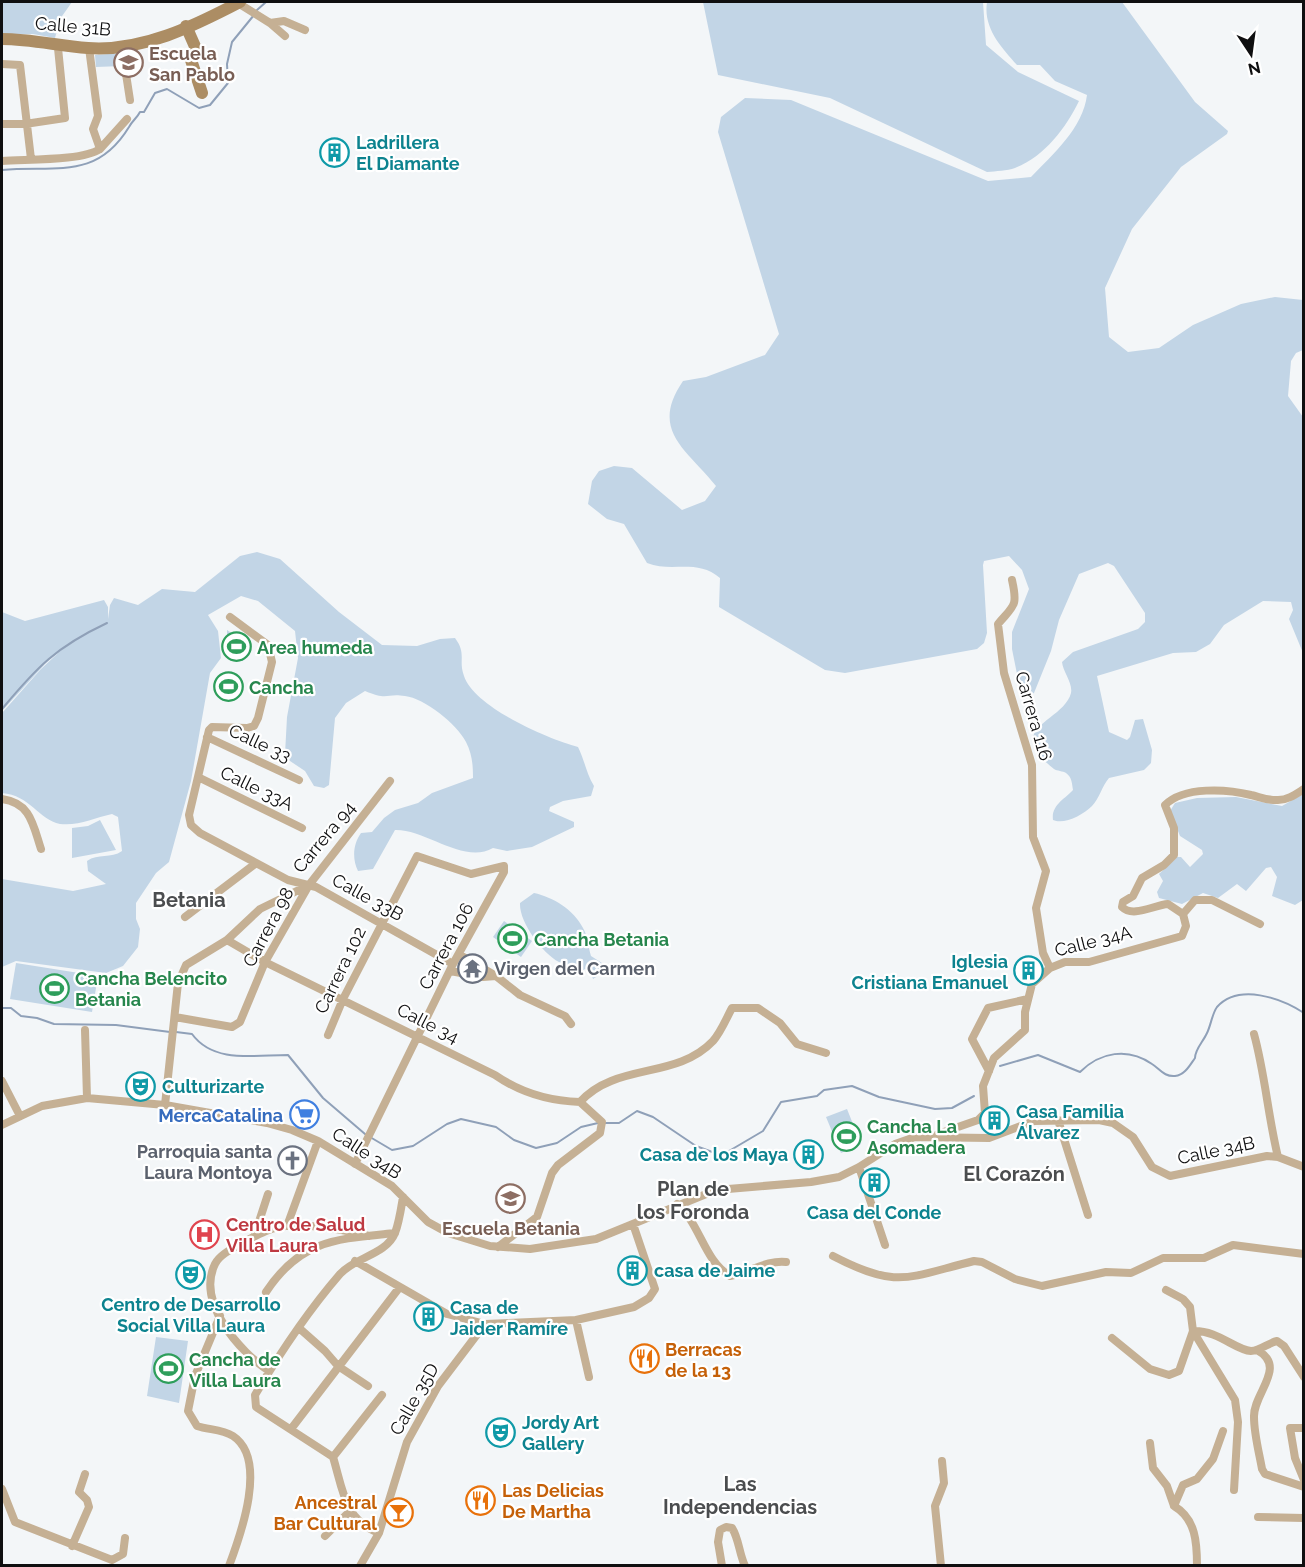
<svg xmlns="http://www.w3.org/2000/svg" width="1305" height="1567" font-family="Raleway,sans-serif">
  <style>
    .green { fill: #c2d5e6 }
    .lines { fill: none; stroke-linecap: round; stroke-linejoin: round }
    .stream { stroke: #8fa0b8; stroke-width: 2 }
    .street { stroke: #c5b094; stroke-width: 8 }
    .secondary { stroke: #ac8d64; stroke-width: 12 }
    .labels { text-anchor: middle; dominant-baseline: central; stroke-width: 4.5; stroke-linejoin: round; paint-order: stroke }
    .street-label { font-size: 18px; fill: #0f0f10; stroke: #fff }
    .education-label { font-size: 18px; font-weight: bold; fill: #785e54; stroke: #fff; text-anchor: start }
    .culture-label { font-size: 18px; font-weight: bold; fill: #0d838f; stroke: #fff; text-anchor: start }
    .leisure-label { font-size: 18px; font-weight: bold; fill: #27864d; stroke: #fff; text-anchor: start }
    .worship-label { font-size: 18px; font-weight: bold; fill: #5b616d; stroke: #fff; text-anchor: start }
    .shop-label { font-size: 18px; font-weight: bold; fill: #366cbe; stroke: #fff; text-anchor: end }
    .health-label { font-size: 18px; font-weight: bold; fill: #be3a42; stroke: #fff; text-anchor: start }
    .food-label { font-size: 18px; font-weight: bold; fill: #c56008; stroke: #fff; text-anchor: start }
    .neighbourhood-label { font-size: 20px; font-weight: bold; fill: #4b4d4f; stroke: #fff }
  </style>
  <rect width="100%" height="100%" fill="#f3f6f8"/>
  <path class="green" d="M2,2H72L60,19L55,38L33,34L2,35Z
    M703,2H983L986,45L1018,72L1079,101C1066,128 1044,157 1015,168C1007,171 996,171 987,172L830,98L718,75Z
    M987,2H1122L1195,102L1228,131L1227,134L1181,167L1132,229L1105,288L1109,337L1128,352L1159,348L1193,325L1241,304L1275,297L1303,300V350L1296,353L1291,361L1288,396L1303,417V653L1289,619L1293,610L1291,602L1263,601L1224,625L1210,644L1196,652L1173,653L1097,676L1109,732L1127,740L1130,737L1135,720L1143,719L1152,750L1151,763L1144,770L1109,778C1102,786 1099,799 1092,806C1083,815 1064,825 1053,820C1051,805 1065,799 1073,790C1072,784 1072,777 1066,773C1063,771 1057,771 1054,769C1045,762 1032,750 1033,739C1033,723 1066,713 1071,693C1073,683 1063,672 1062,662L1073,652L1138,629L1145,622V613L1114,566L1108,563L1079,574L1059,620L1051,651L1034,693L1025,697L1021,694L1012,649V632L1029,589L1022,570L1009,556L984,561L983,565L987,633L984,643L977,649L845,673L825,670L719,607L720,578C697,558 672,573 647,563L624,524L607,519L588,504L592,481L599,471L614,466L632,468L682,510L705,501L716,486C687,449 649,431 683,381L706,377L765,355L779,334L718,132L721,117L745,98L791,100L988,181L1031,177C1053,154 1083,128 1087,95L1055,81L1040,65H1017C1001,47 983,28 987,2Z
    M121,53L122,66L96,67L95,55Z
    M257,552L280,559L339,612L382,645L417,646L440,639L455,638C467,654 458,660 464,676C474,707 548,739 578,747C585,761 586,773 594,786L591,796L563,801L550,807L549,811L574,822V827L532,847L507,851L493,848C464,865 426,829 395,830L373,869L358,871C352,859 353,844 361,833L372,832L384,818L395,810L418,803L432,793L473,778C473,764 472,754 466,742C457,724 424,698 405,696C385,693 389,701 365,691L346,703L335,718L329,785L324,788L314,786L305,771L287,759L285,754L287,717L298,658L295,631L258,601L241,596L208,615L218,631L221,658L210,673L191,781L169,862L156,873L136,903V919L140,929L138,947L123,966L106,973L16,961L2,967V879L73,891L106,884L88,871L87,861C98,853 111,859 122,851L118,817L112,814C94,818 79,826 60,824C39,820 30,795 2,793V713L41,669L70,642L45,664L2,711V612L25,621L104,600L108,607V619L110,605L114,598L138,605L162,589L195,592L240,556Z
    M227,630L247,643L243,661H239L237,655L227,651Z
    M1303,794V900L1295,905L1272,896L1277,877L1271,867L1266,868L1246,891L1237,884L1218,898L1203,893L1182,904L1159,898L1157,892L1163,881L1159,874L1177,857H1181L1190,867L1203,854L1202,850L1180,836L1170,811L1175,803L1197,798L1236,797L1282,806Z
    M100,820L116,850L72,858V828L88,826Z
    M534,893C553,897 574,910 583,928C588,936 588,947 591,956L605,965L607,970L593,979L591,973L585,969L574,976L572,969C567,965 565,964 559,962C542,953 519,922 520,903Z
    M504,921L532,941L521,957L493,937Z
    M16,963L98,976L92,1012L10,999Z
    M847,1109L861,1144L841,1153L826,1117Z
    M156,1337L188,1341L179,1403L147,1396Z"/>
  <g class="lines">
    <path class="stream" d="M257,10L266,2
      M2,170C55,165 96,181 129,127C132,121 137,118 140,112H144L155,93L167,89L199,108L210,105L228,83L227,64L232,42L254,15
      M2,709C37,667 56,647 107,623
      M2,1008H11L21,1016L37,1018L54,1024L116,1025L170,1032
      M176,1032L192,1034C214,1064 255,1055 288,1055L323,1098L365,1134
      M1000,1066L1038,1055L1080,1072C1100,1052 1128,1047 1152,1064C1160,1069 1164,1077 1175,1076C1185,1075 1190,1065 1195,1058C1195,1049 1203,1042 1207,1033C1211,1025 1212,1014 1217,1007C1239,983 1281,998 1304,1013
      M604,1123H619L637,1111L653,1117L696,1146L715,1153L729,1151L763,1131L781,1102L817,1096L824,1090L852,1086L879,1097L935,1109L952,1108L974,1096
      M370,1137L392,1150L413,1146L447,1124L461,1119L496,1127L514,1140L536,1148L557,1143L581,1127L598,1123"/>
    <path class="street" d="M238,3L270,23L284,21L305,30
      M270,23L285,36
      M122,48L130,100
      M2,64L20,65L31,159
      M2,124H25L65,118L58,48
      M100,149L127,119
      M2,161C25,159 83,161 100,149L93,129L98,116L89,48
      M1012,580C1018,607 1014,605 998,624L1004,673L1032,765L1033,837L1046,871L1036,908L1043,953L1050,968
      M230,617L268,645L272,662L258,718L254,726L247,728L212,727L209,730L189,815L191,825L200,833L288,880L316,887L453,964
      M207,737L299,780
      M198,777L302,828
      M2,799C31,803 33,825 41,849
      M1183,914L1168,904C1154,905 1133,918 1122,907L1123,902L1133,896L1142,878L1164,865L1174,855V828L1165,805C1184,786 1227,789 1251,795C1260,797 1269,801 1278,800C1288,800 1296,794 1304,789
      M185,917L255,864
      M227,940L265,962L495,1075C521,1093 548,1101 580,1102
      M460,955L496,976
      M450,971L483,977L496,976L520,995L565,1016L571,1024
      M175,1017L232,1027L240,1022L265,962L309,885
      M85,1030L87,1098
      M1254,1034C1265,1074 1268,1116 1278,1157
      M328,1035L343,999L417,856L471,874L504,866V872L453,964L355,1164
      M989,1071L972,1039L988,1008L1028,999
      M2,1081L20,1116
      M165,1105L178,983L186,965L227,940L260,909L309,885L390,781
      M1058,1120L1088,1215
      M2,1125L42,1106L87,1098L165,1105L267,1123L292,1130L318,1141L392,1186L428,1222L448,1233L490,1246L530,1249L596,1239L716,1190L811,1182L839,1177L859,1167L895,1144L915,1137L989,1138L1034,1121L1099,1120L1113,1123L1133,1137L1152,1167L1170,1176L1267,1156L1278,1157L1304,1167
      M938,1134L978,1120L985,1113L983,1086L994,1058L1025,1030V1012L1032,984L1050,968L1065,962H1089L1182,936L1186,926L1183,914L1195,900H1212L1260,924
      M859,1167L885,1245
      M677,1204C700,1223 704,1261 730,1276C750,1272 767,1260 786,1262
      M287,1226L318,1141
      M254,1237L268,1194
      M498,1247L537,1217L552,1173L558,1165L600,1133L602,1122L580,1102C616,1062 676,1080 713,1041C721,1032 726,1019 732,1008H758L780,1023L797,1044L826,1053
      M833,1256C898,1290 908,1277 974,1261L982,1262L1015,1279L1042,1286L1106,1272L1131,1273L1163,1258H1204L1233,1245L1304,1254
      M355,1261L447,1314L485,1324L576,1320L634,1307L649,1298L655,1289L633,1224
      M1166,1290L1183,1299L1190,1307L1193,1331C1218,1330 1235,1350 1251,1351C1260,1351 1268,1343 1277,1341L1284,1346L1304,1377
      M266,1292C301,1239 337,1239 395,1233
      M220,1316L195,1376L188,1411L197,1426C209,1430 222,1429 233,1436C268,1459 241,1534 229,1566
      M576,1320L589,1377
      M299,1328L325,1351L338,1366L368,1386
      M1193,1331L1235,1400L1238,1422L1234,1490
      M1112,1338L1150,1369L1169,1375L1179,1371L1193,1331
      M1257,1350C1288,1367 1253,1393 1254,1417C1254,1434 1259,1452 1262,1469L1265,1474L1304,1487
      M269,1371C240,1352 196,1303 215,1264C220,1254 234,1248 244,1242C257,1235 271,1227 286,1226C309,1224 347,1230 369,1236
      M1304,1428H1290L1295,1458L1304,1480
      M291,1429L399,1288
      M1150,1443L1153,1468L1167,1486L1174,1506L1183,1485L1197,1479L1213,1459L1223,1431
      M333,1457L256,1407L255,1395C280,1353 308,1311 340,1274C355,1257 386,1255 395,1233C399,1223 401,1209 403,1197
      M333,1457C343,1490 344,1520 379,1533
      M333,1457L382,1395
      M2,1489L15,1522L112,1560L123,1554L125,1538
      M1174,1506C1196,1519 1197,1543 1197,1566
      M1258,1517L1304,1518
      M325,1536L350,1511
      M72,1546L89,1507L87,1500L79,1492L85,1474
      M360,1566L379,1533L407,1442L438,1386L485,1324
      M722,1566L718,1542L720,1530L726,1527L732,1528C739,1539 739,1553 745,1566
      M941,1566L935,1506L944,1483L942,1461"/>
    <path class="secondary" d="M186,26L197,51L189,54L202,93
      M2,39C31,39 59,46 88,48C142,52 194,26 240,2"/>
  </g>
  <defs>
    <symbol id="school-ring" viewBox="-11 -11 22 22"><circle r="9.5" fill="#fff" stroke="#8d6e63" stroke-width="1.5"/><path d="M0-5L7-2L0 1L-7-2ZM-4 1L0 2.5L4 1V4Q0 6-4 4Z" fill="#8d6e63"/></symbol>
    <symbol id="building-ring" viewBox="-11 -11 22 22"><circle r="9.5" fill="#fff" stroke="#0f9aa8" stroke-width="1.5"/><path d="M-4-6H4V6H1V3H-1V6H-4ZM-2.5-4.3h1.7v1.8h-1.7ZM.8-4.3h1.7v1.8H.8ZM-2.5-1h1.7V.8h-1.7ZM.8-1h1.7V.8H.8Z" fill="#0f9aa8"/></symbol>
    <symbol id="stadium-ring" viewBox="-11 -11 22 22"><circle r="9.5" fill="#fff" stroke="#2e9e5b" stroke-width="1.5"/><path d="M0-5a6.5 5 0 1 0 0 10a6.5 5 0 1 0 0-10ZM-3.5-1.8h7v3.6h-7Z" fill="#2e9e5b"/></symbol>
    <symbol id="temple-ring" viewBox="-11 -11 22 22"><circle r="9.5" fill="#fff" stroke="#6b7280" stroke-width="1.5"/><path d="M0-6L5-2H3V0L6.5 2.5H4V6H1.5V3h-3V6H-4V2.5H-6.5L-3 0V-2H-5Z" fill="#6b7280"/></symbol>
    <symbol id="theatre-ring" viewBox="-11 -11 22 22"><circle r="9.5" fill="#fff" stroke="#0f9aa8" stroke-width="1.5"/><path d="M-5-5.5Q0-4 5-5.5V0Q5 5 0 6Q-5 5-5 0ZM-3.3-2.5H-1v1.5H-3.3ZM1-2.5H3.3v1.5H1ZM-2.8 1Q0 5.5 2.8 1Z" fill="#0f9aa8"/></symbol>
    <symbol id="supermarket-ring" viewBox="-11 -11 22 22"><circle r="9.5" fill="#fff" stroke="#3f7fe0" stroke-width="1.5"/><path d="M-6-5.5h2.5l.6 2H6L4.5 2H-2.5L-4.4-4H-6ZM-1.5 3.2a1.3 1.3 0 1 0 .1 0ZM3 3.2a1.3 1.3 0 1 0 .1 0Z" fill="#3f7fe0"/></symbol>
    <symbol id="church-ring" viewBox="-11 -11 22 22"><circle r="9.5" fill="#fff" stroke="#6b7280" stroke-width="1.5"/><path d="M-1.2-6h2.4v3.5h3.3v2.4h-3.3V6h-2.4V-.1h-3.3v-2.4h3.3Z" fill="#6b7280"/></symbol>
    <symbol id="hospital-ring" viewBox="-11 -11 22 22"><circle r="9.5" fill="#fff" stroke="#e0444e" stroke-width="1.5"/><path d="M-5-5h3v3.5h4V-5h3V5h-3V1.5h-4V5h-3Z" fill="#e0444e"/></symbol>
    <symbol id="restaurant-ring" viewBox="-11 -11 22 22"><circle r="9.5" fill="#fff" stroke="#e8710a" stroke-width="1.5"/><path d="M-5-6h1v4h1v-4h1v4h1v-4h1v5L-1.5 .5V6h-2V.5L-5-1ZM5-6V6H3V1.5H1.5Q1.5-4 5-6Z" fill="#e8710a"/></symbol>
    <symbol id="bar-ring" viewBox="-11 -11 22 22"><circle r="9.5" fill="#fff" stroke="#e8710a" stroke-width="1.5"/><path d="M-6-5H6L.8 .8V4.5H3.5V6h-7V4.5H-.8V.8Z" fill="#e8710a"/></symbol>
  </defs>
  <g fill-rule="evenodd">
    <use href="#school-ring" x="112" y="46" width="33" height="33"/>
    <use href="#building-ring" x="318" y="136" width="33" height="33"/>
    <use href="#stadium-ring" x="220" y="630" width="33" height="33"/>
    <use href="#stadium-ring" x="212" y="670" width="33" height="33"/>
    <use href="#stadium-ring" x="496" y="922" width="33" height="33"/>
    <use href="#temple-ring" x="456" y="952" width="33" height="33"/>
    <use href="#building-ring" x="1012" y="954" width="33" height="33"/>
    <use href="#stadium-ring" x="38" y="972" width="33" height="33"/>
    <use href="#theatre-ring" x="124" y="1070" width="33" height="33"/>
    <use href="#supermarket-ring" x="288" y="1098" width="33" height="33"/>
    <use href="#building-ring" x="978" y="1104" width="33" height="33"/>
    <use href="#stadium-ring" x="830" y="1120" width="33" height="33"/>
    <use href="#building-ring" x="792" y="1138" width="33" height="33"/>
    <use href="#church-ring" x="276" y="1144" width="33" height="33"/>
    <use href="#building-ring" x="858" y="1166" width="33" height="33"/>
    <use href="#school-ring" x="494" y="1182" width="33" height="33"/>
    <use href="#hospital-ring" x="188" y="1218" width="33" height="33"/>
    <use href="#building-ring" x="616" y="1254" width="33" height="33"/>
    <use href="#theatre-ring" x="174" y="1258" width="33" height="33"/>
    <use href="#building-ring" x="412" y="1300" width="33" height="33"/>
    <use href="#restaurant-ring" x="628" y="1342" width="33" height="33"/>
    <use href="#stadium-ring" x="152" y="1352" width="33" height="33"/>
    <use href="#theatre-ring" x="484" y="1416" width="33" height="33"/>
    <use href="#restaurant-ring" x="464" y="1484" width="33" height="33"/>
    <use href="#bar-ring" x="382" y="1496" width="33" height="33"/>
  </g>
  <g class="labels">
    <g class="street-label">
      <text transform="translate(73 26) rotate(5)">Calle 31B</text>
      <text transform="translate(1034 716) rotate(74)">Carrera 116</text>
      <text transform="translate(260 743) rotate(25)">Calle 33</text>
      <text transform="translate(257 788) rotate(26)">Calle 33A</text>
      <text transform="translate(324 837) rotate(-50)">Carrera 94</text>
      <text transform="translate(368 897) rotate(29)">Calle 33B</text>
      <text transform="translate(268 927) rotate(-62)">Carrera 98</text>
      <text transform="translate(1093 941) rotate(-14)">Calle 34A</text>
      <text transform="translate(446 946) rotate(-62)">Carrera 106</text>
      <text transform="translate(340 970) rotate(-64)">Carrera 102</text>
      <text transform="translate(428 1023) rotate(27)">Calle 34</text>
      <text transform="translate(1216 1150) rotate(-12)">Calle 34B</text>
      <text transform="translate(367 1153) rotate(33)">Calle 34B</text>
      <text transform="translate(414 1399) rotate(-60)">Calle 35D</text>
    </g>
    <g class="education-label">
      <text x="149" y="53">Escuela<tspan x="149" dy="21">San Pablo</tspan></text>
      <text x="511" y="1228" text-anchor="middle">Escuela Betania</text>
    </g>
    <g class="culture-label">
      <text x="356" y="142">Ladrillera<tspan x="356" dy="21">El Diamante</tspan></text>
      <text x="1008" y="961" text-anchor="end">Iglesia<tspan x="1008" dy="21">Cristiana Emanuel</tspan></text>
      <text x="162" y="1086">Culturizarte</text>
      <text x="1016" y="1111">Casa Familia<tspan x="1016" dy="21">Álvarez</tspan></text>
      <text x="788" y="1154" text-anchor="end">Casa de los Maya</text>
      <text x="874" y="1212" text-anchor="middle">Casa del Conde</text>
      <text x="654" y="1270">casa de Jaime</text>
      <text x="191" y="1304" text-anchor="middle">Centro de Desarrollo<tspan x="191" dy="21">Social Villa Laura</tspan></text>
      <text x="450" y="1307">Casa de<tspan x="450" dy="21">Jaider Ramíre</tspan></text>
      <text x="522" y="1422">Jordy Art<tspan x="522" dy="21">Gallery</tspan></text>
    </g>
    <g class="leisure-label">
      <text x="257" y="647">Area humeda</text>
      <text x="249" y="687">Cancha</text>
      <text x="534" y="939">Cancha Betania</text>
      <text x="75" y="978">Cancha Belencito<tspan x="75" dy="21">Betania</tspan></text>
      <text x="867" y="1126">Cancha La<tspan x="867" dy="21">Asomadera</tspan></text>
      <text x="189" y="1359">Cancha de<tspan x="189" dy="21">Villa Laura</tspan></text>
    </g>
    <g class="worship-label">
      <text x="494" y="968">Virgen del Carmen</text>
      <text x="272" y="1151" text-anchor="end">Parroquia santa<tspan x="272" dy="21">Laura Montoya</tspan></text>
    </g>
    <g class="shop-label">
      <text x="283" y="1115">MercaCatalina</text>
    </g>
    <g class="health-label">
      <text x="226" y="1224">Centro de Salud<tspan x="226" dy="21">Villa Laura</tspan></text>
    </g>
    <g class="food-label">
      <text x="665" y="1349">Berracas<tspan x="665" dy="21">de la 13</tspan></text>
      <text x="502" y="1490">Las Delicias<tspan x="502" dy="21">De Martha</tspan></text>
      <text x="377" y="1502" text-anchor="end">Ancestral<tspan x="377" dy="21">Bar Cultural</tspan></text>
    </g>
    <g class="neighbourhood-label">
      <text x="189" y="900">Betania</text>
      <text x="1014" y="1174">El Corazón</text>
      <text x="693" y="1189">Plan de<tspan x="693" dy="23">los Foronda</tspan></text>
      <text x="740" y="1484">Las<tspan x="740" dy="23">Independencias</tspan></text>
    </g>
  </g>
  <rect width="1305" height="1567" fill="none" stroke="#0f0f10" stroke-width="6"/>
  <g transform="translate(1251 54) rotate(167)" stroke="#ffffff" stroke-width="4.5" paint-order="stroke">
  <path d="M0-4.5L10 22L0 15L-10 22Z" fill="#0f0f10"/>
  <text y="-9" font-size="16" font-weight="bold" text-anchor="middle" fill="#0f0f10">N</text>
  </g>
</svg>
